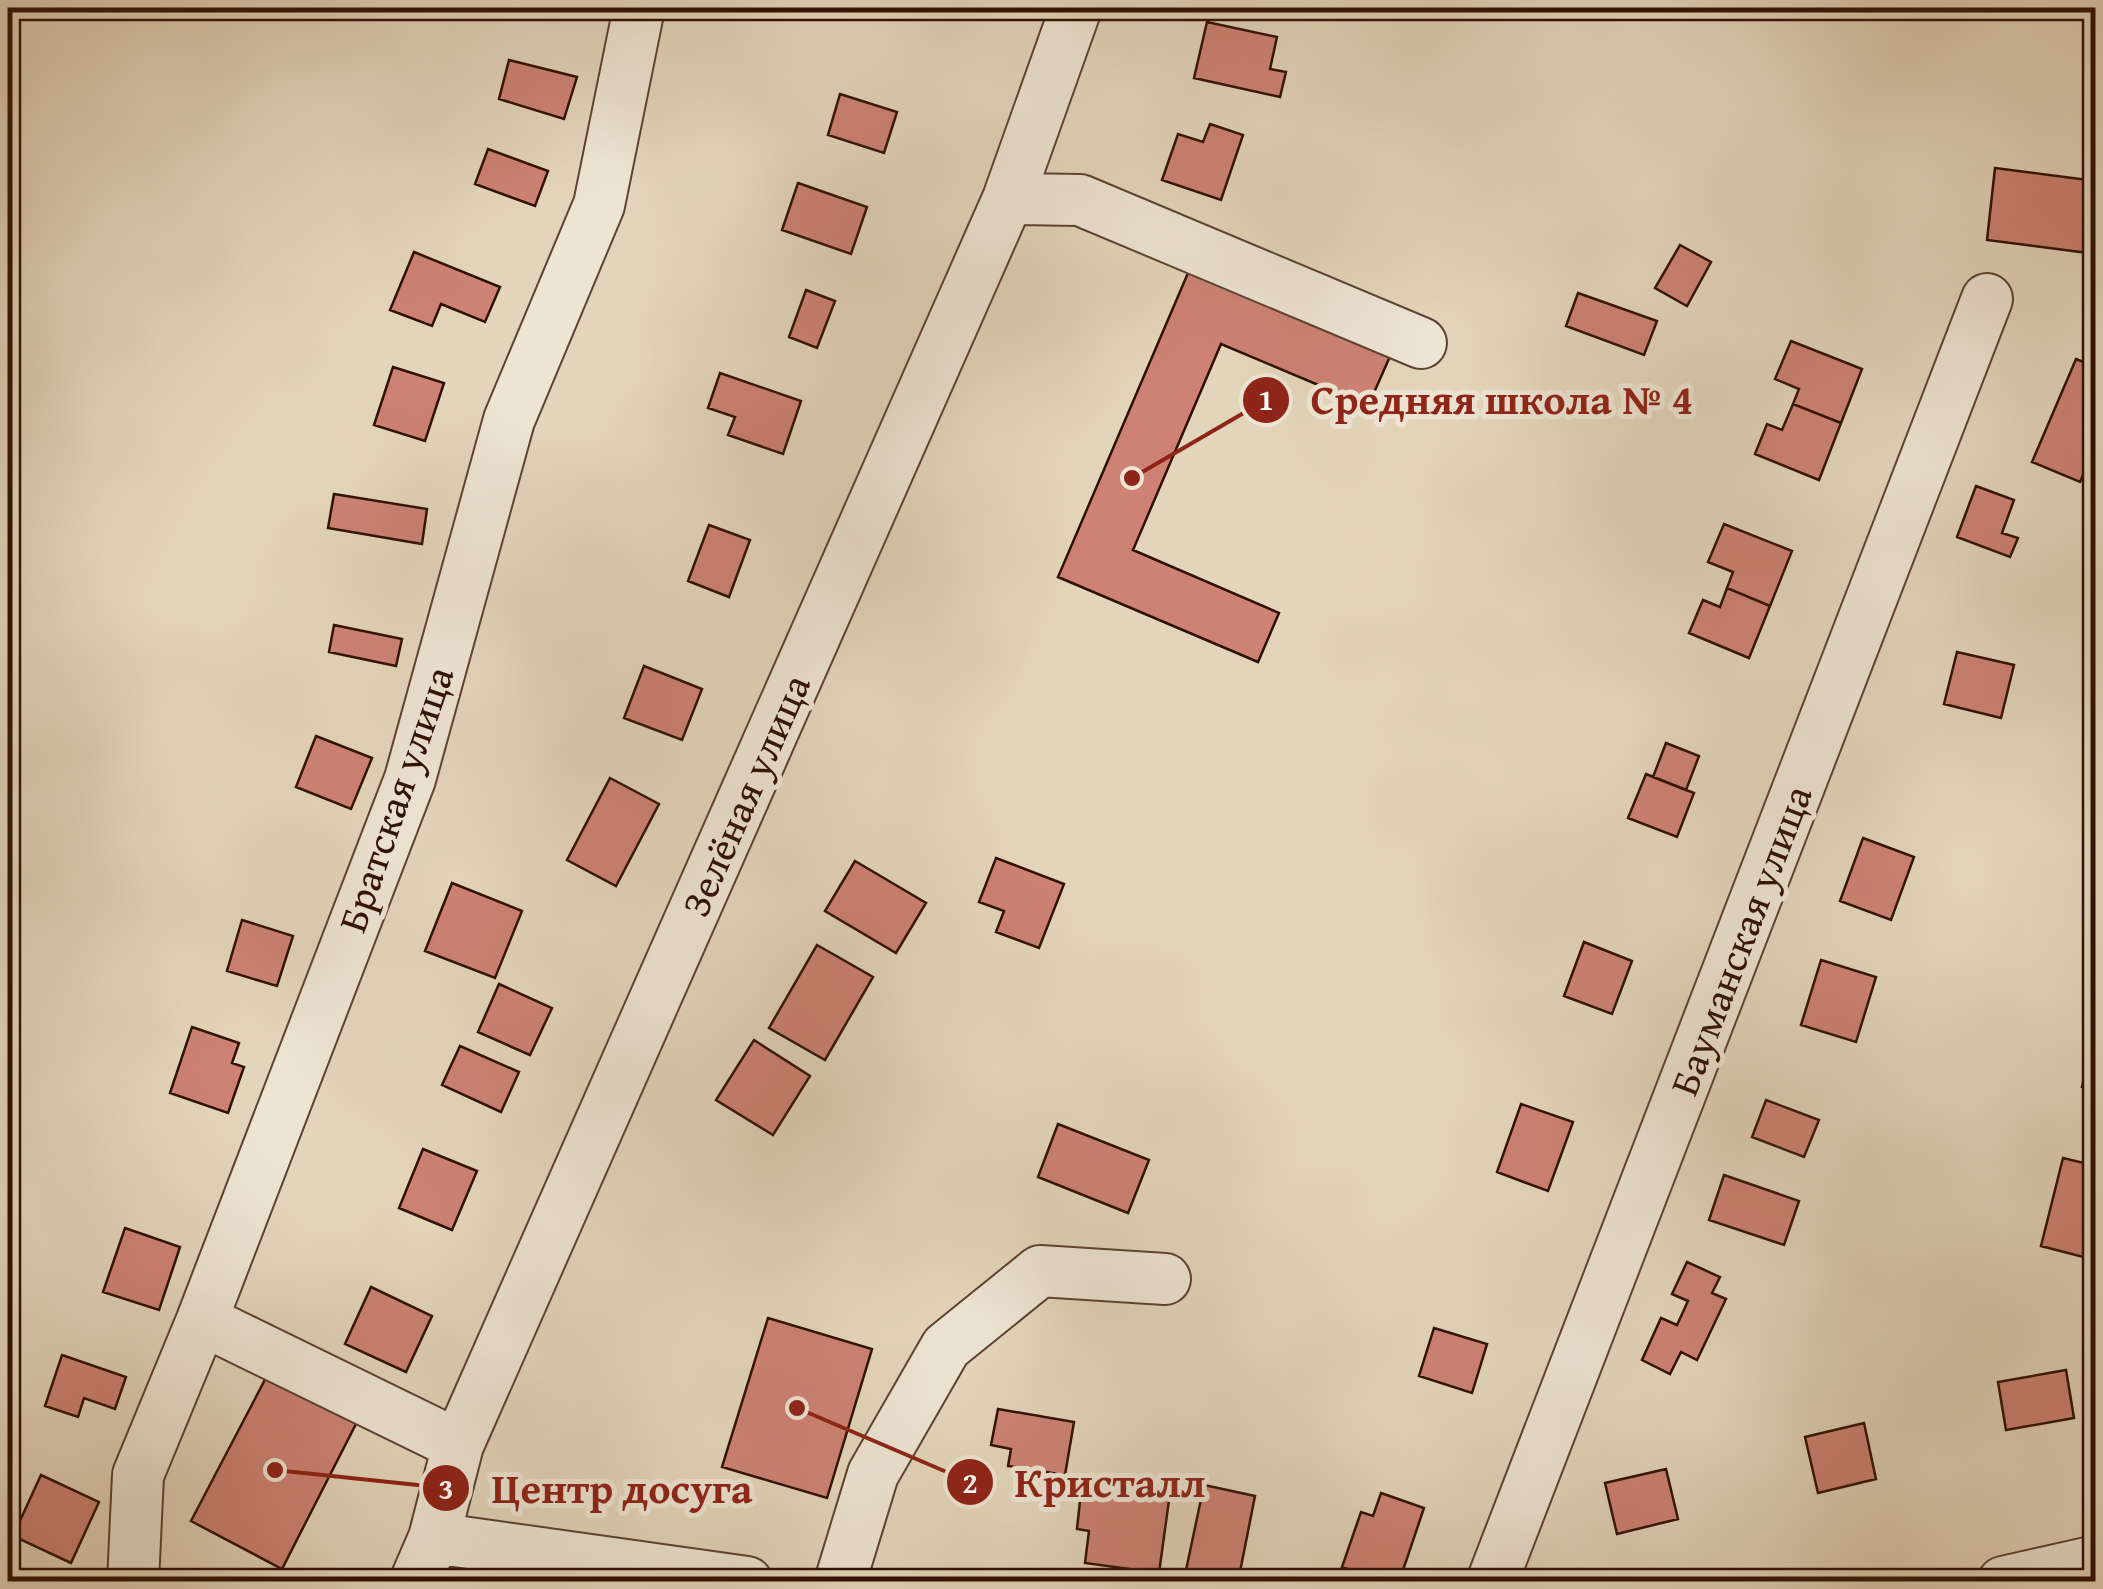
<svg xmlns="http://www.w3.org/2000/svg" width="2103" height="1589" font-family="'Gentium Book Plus',serif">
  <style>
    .building { fill: #cd8274; stroke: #301005; stroke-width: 2.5 }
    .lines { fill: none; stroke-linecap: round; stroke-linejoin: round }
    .minor-casing { stroke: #5d4132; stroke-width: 54 }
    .minor { stroke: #ede4d3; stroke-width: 50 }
    .labels { text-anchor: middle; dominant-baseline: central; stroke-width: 10; stroke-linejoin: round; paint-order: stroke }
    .street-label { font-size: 40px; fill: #301005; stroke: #ede4d3 }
    .leader { fill: none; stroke: #8f2418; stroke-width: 4 }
    .callout-dot { fill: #8f2418; stroke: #ede4d3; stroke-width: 4 }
    .mark-label { font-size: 30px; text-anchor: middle; font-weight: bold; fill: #fff }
    .callout-label { font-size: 42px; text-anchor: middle; font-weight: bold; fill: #8f2418; stroke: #ede4d3; stroke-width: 10; stroke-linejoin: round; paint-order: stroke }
  </style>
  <rect width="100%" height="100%" fill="#e3d5bb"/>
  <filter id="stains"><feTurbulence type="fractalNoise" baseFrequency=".002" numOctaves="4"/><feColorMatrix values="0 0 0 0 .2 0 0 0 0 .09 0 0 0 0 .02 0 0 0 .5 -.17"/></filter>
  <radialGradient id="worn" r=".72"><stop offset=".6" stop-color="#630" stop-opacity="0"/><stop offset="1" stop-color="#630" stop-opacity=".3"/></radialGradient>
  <path class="building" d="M1207,22L1277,37L1270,69L1286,72L1280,97L1194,78Z
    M509,60L577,77L564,119L499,99Z
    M840,94L897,112L884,153L828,135Z
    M1210,124L1243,135L1221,200L1162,180L1178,134L1203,142Z
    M488,149L548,171L535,206L475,184Z
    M1995,168L2096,181V254L1987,240Z
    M798,183L867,207L851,254L782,230Z
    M1680,245L1711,262L1687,306L1655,288Z
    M414,252L500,287L485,322L441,304L432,326L390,310Z
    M1191,266L1392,352L1368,406L1221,344L1133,550L1279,613L1258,662L1058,577Z
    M806,290L835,301L817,348L789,337Z
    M1578,293L1657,321L1644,355L1566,326Z
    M1791,341L1862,369L1841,423L1793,404L1799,389L1775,379Z
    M2076,359L2096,367V446L2080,482L2032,462Z
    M393,367L444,383L425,441L374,425Z
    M720,373L801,401L783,454L728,435L735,417L708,408Z
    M1793,404L1841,423L1819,480L1755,454L1767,424L1782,430Z
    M1976,486L2014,500L2002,533L2018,538L2010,557L1957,537Z
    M334,494L427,509L422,544L328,528Z
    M1724,524L1792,551L1770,606L1727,588L1733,572L1708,562Z
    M709,525L750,540L729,597L688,581Z
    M1727,588L1770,606L1749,658L1689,633L1703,600L1720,607Z
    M334,625L402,639L396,666L329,652Z
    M1957,652L2014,665L2001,718L1944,704Z
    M644,666L702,689L682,740L624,718Z
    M316,736L372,758L351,809L296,787Z
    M1666,743L1699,756L1686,790L1653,777Z
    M1646,774L1694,793L1677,837L1628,818Z
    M610,778L659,804L616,886L567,860Z
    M1863,838L1914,857L1891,920L1840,901Z
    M996,858L1064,884L1039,948L996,932L1004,911L979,902Z
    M855,861L926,903L896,953L825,911Z
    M452,883L522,911L495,978L425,951Z
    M242,920L293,936L277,986L227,971Z
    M1584,942L1632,961L1612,1014L1564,996Z
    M817,945L873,977L825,1060L769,1028Z
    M1821,960L1876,977L1856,1042L1801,1025Z
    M499,984L552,1008L530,1055L478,1032Z
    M2096,1025V1089L2082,1087Z
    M192,1027L239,1043L232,1063L244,1067L228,1113L170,1093Z
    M754,1040L810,1076L773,1135L716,1100Z
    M460,1046L519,1072L501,1112L442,1085Z
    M1766,1100L1819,1120L1804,1157L1752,1137Z
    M1521,1104L1573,1122L1548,1191L1497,1172Z
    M1058,1124L1149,1160L1128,1213L1038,1177Z
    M423,1149L477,1171L452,1230L399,1208Z
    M2063,1158L2096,1166V1241L2091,1259L2041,1246Z
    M1724,1175L1799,1201L1784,1245L1709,1220Z
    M125,1228L180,1247L159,1310L103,1292Z
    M1687,1262L1720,1277L1712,1293L1726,1299L1697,1360L1681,1352L1670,1374L1642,1360L1661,1318L1677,1325L1688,1301L1672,1294Z
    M371,1287L432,1316L406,1372L345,1344Z
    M768,1318L872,1349L827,1498L722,1467Z
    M1434,1328L1487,1344L1472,1393L1419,1376Z
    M62,1355L126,1377L115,1409L84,1398L78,1417L45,1406Z
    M2066,1370L2074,1418L2006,1430L1998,1382Z
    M269,1372L359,1418L282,1569L191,1521Z
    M998,1409L1074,1422L1065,1475L1008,1466L1011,1449L991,1445Z
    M1864,1423L1876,1479L1818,1493L1805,1437Z
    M1666,1469L1678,1519L1617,1534L1605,1483Z
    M41,1475L99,1502L71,1563L13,1536Z
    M1082,1482L1170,1493L1159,1573L1085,1563L1089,1531L1077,1529Z
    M1204,1485L1255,1496L1238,1582H1215L1185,1575Z
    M1381,1493L1424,1508L1399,1582H1384L1342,1567L1361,1512L1373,1516Z"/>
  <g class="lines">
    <defs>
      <path id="minor" d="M1008,199L1080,200L1421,343
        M202,1320L458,1445
        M434,1538L747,1582
        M133,1582L138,1475L202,1320L410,779L509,420L599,205L639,8
        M415,1582L434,1538L458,1445L1008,199L1076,8
        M840,1582L873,1474L946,1347L1040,1271L1165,1279
        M1492,1582L1987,299
        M2003,1582L2096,1561"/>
    </defs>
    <use href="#minor" class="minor-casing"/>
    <use href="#minor" class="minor"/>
  </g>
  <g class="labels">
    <g class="street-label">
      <text transform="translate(745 795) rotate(-66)">Зелёная улица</text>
      <text transform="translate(395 799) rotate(-71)">Братская улица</text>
      <text transform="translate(1740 940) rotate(-69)">Бауманская улица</text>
    </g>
  </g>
  <path class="leader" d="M1132 478L1266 400M797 1408L970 1482M275 1470L446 1488"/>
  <g class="callout-dot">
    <circle cx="1132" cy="478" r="10"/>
    <circle cx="797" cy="1408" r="10"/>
    <circle cx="275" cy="1470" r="10"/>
    <circle cx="1266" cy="400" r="25"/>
    <circle cx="970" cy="1482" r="25"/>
    <circle cx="446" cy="1488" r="25"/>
  </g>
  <g class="mark-label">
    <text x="1266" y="410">1</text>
    <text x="970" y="1493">2</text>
    <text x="446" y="1499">3</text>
  </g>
  <g class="callout-label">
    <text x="1502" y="414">Средняя школа № 4</text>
    <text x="1110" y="1497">Кристалл</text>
    <text x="622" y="1503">Центр досуга</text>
  </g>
  <rect width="2103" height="1589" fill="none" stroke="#e3d5bb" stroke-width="40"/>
  <rect x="10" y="10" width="2083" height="1569" fill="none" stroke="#301005" stroke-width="5"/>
  <rect x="20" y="20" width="2063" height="1549" fill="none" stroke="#301005" stroke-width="2.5"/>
  <rect width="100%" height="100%" filter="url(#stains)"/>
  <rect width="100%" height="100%" fill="url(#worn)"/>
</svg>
